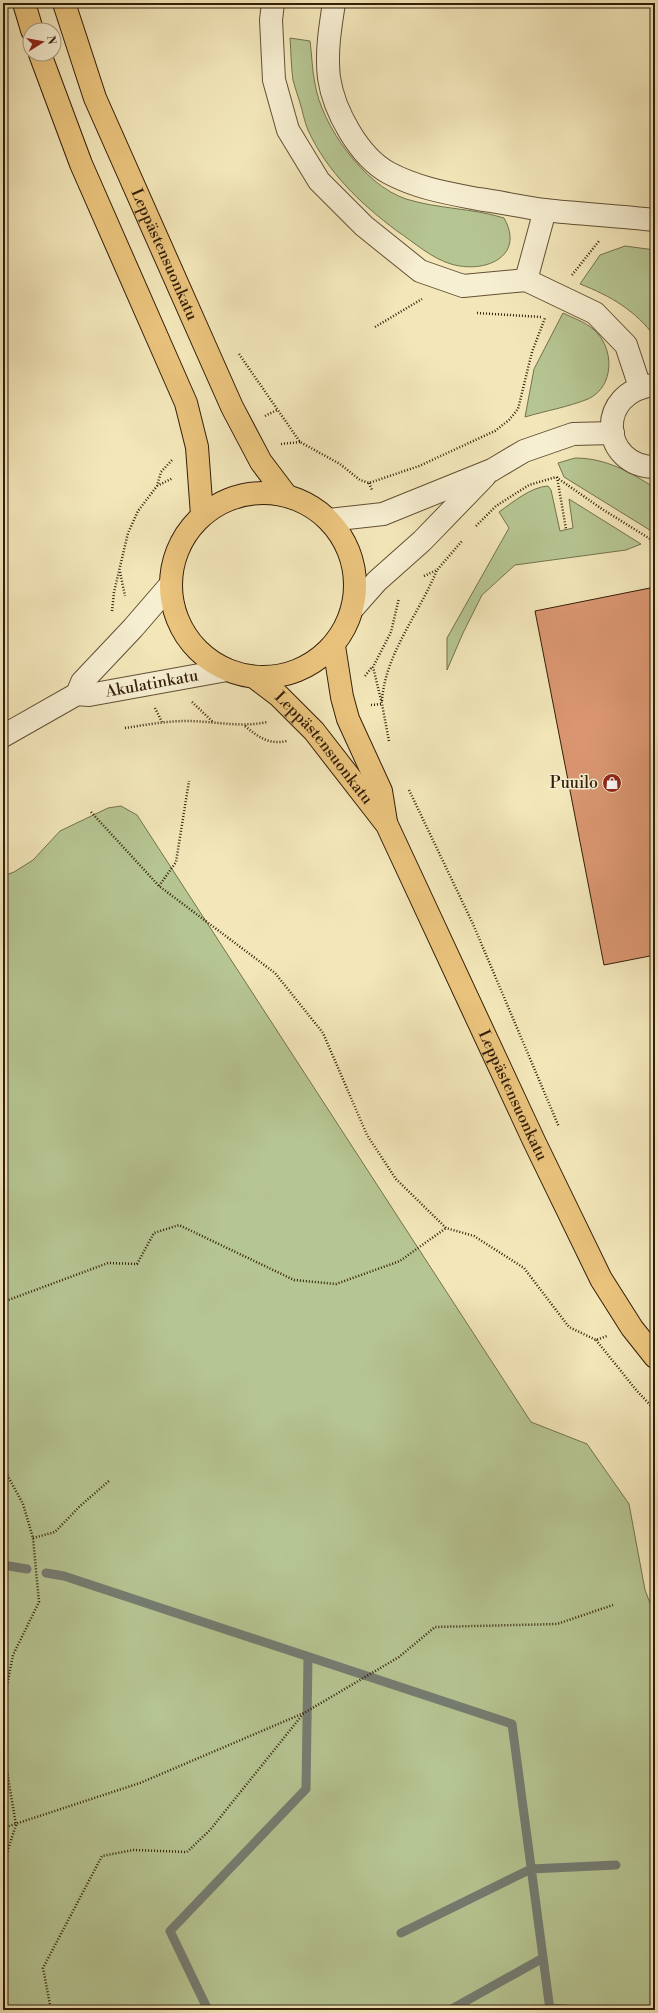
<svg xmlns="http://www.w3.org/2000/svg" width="658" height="2013" font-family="'Libre Bodoni',serif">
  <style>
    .green { fill: #b6c693; stroke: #74724e }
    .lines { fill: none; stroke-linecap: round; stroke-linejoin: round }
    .stream { stroke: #757d73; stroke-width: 9 }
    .building { fill: #da9671; stroke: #331e08 }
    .minor-casing { stroke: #635034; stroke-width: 24 }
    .major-casing { stroke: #331e08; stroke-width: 24 }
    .path { stroke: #331e08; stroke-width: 2.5; stroke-dasharray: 1 2; stroke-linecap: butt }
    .minor { stroke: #f7efd2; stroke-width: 22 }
    .major { stroke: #eac47d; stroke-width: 22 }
    .labels { text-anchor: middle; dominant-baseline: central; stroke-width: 3; stroke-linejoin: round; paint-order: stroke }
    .street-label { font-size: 16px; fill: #331e08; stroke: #f7efd2 }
    .poi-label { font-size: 16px; fill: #331e08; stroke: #f7efd2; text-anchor: end }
  </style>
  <rect width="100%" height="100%" fill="#f3e7ba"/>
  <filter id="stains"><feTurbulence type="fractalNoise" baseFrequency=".005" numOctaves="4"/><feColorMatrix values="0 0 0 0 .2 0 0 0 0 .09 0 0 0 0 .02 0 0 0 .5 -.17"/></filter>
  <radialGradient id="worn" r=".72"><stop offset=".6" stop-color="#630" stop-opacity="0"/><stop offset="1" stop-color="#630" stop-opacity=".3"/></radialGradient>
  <path class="green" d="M290,38L310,41C312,55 312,70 315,84C322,126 364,185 406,199C438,209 472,208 504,218C526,257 484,274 451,264C431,258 415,243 397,231C361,204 327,172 308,130C304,121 303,112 300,103C298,96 295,88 293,80C291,66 291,52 290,38Z
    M625,246L655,250V337C636,311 611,296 580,284L600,255Z
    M563,313C573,318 585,322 593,329C615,347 615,387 588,399C568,407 545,411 525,417L534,369Z
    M575,458C606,458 630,472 655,488V531L653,532L564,477L558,463Z
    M548,486L551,490L560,531L573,528L569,499L641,544L626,550L515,565L482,595L463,633L447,670V638L509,528L499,512C513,502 531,487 548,486Z
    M121,806L137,815L531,1422L587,1444L629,1504L645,1590L655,1616V2010H3V876L14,872L33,860L60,831L108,808Z"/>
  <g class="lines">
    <path class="stream" d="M3,1565L27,1569
      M46,1573L64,1576L512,1724L550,2010
      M401,1933L531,1869L616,1865
      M550,2008L577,2010
      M208,2010L170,1931L306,1789L308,1657
      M450,2010L543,1958"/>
  </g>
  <path class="building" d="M655,587V955L604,965L535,611Z"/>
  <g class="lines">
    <defs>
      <g id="minor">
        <path d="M273,3L271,20L274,80L288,130L319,181L364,226L420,271L463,286L526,280L595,313L626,345L640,387"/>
        <path d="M334,3C330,28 326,53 329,78C334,111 359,157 389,173C417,188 447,193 478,199C500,202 522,207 544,210C581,214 618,216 655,220"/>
        <path d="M526,280L545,210"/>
        <path d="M655,385C594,391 601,467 655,467"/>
        <path d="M329,520L383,514L492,470L524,451L573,434L613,433"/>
        <path d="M354,607L377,581L422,541L485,476"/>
        <path d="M77,694L82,682L133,628L171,584"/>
        <path id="s1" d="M3,736L77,694L89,695L227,670"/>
      </g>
      <g id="major">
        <path d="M24,3L32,30"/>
        <path id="s2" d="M64,3L95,98L232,407L261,462L286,495"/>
        <path d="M40,54L81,164L186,403L197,447L202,515"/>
        <circle cx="263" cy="585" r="92"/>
        <path d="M334,646L342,697L348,719L381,791L386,822"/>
        <path id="s3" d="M254,677L279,696L314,731L387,825L534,1141L601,1279L632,1328L655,1357"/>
      </g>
    </defs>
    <use href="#minor" class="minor-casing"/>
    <use href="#major" class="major-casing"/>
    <path class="path" d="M572,275L599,241
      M477,313L541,317
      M375,327L422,299
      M239,354L300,442L340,464L360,480L369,483L419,466L495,431L509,420L518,409L532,352L545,318
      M265,416L277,410
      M281,444L300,442
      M557,477L566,529
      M369,483L372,490
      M157,486L173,478
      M476,526L496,506L529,485L556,477L602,509L655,542
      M120,572L125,596
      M424,576L437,570L462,541
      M112,611L114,592L128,533L138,511L157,486L161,472L172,460
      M365,676L372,667
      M382,701C385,654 419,614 437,570
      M192,702L213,722
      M371,705L382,704
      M155,708L162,722
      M245,726C258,737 269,745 287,741
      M125,728C145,725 166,721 187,721C214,721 240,728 267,722
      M389,741L382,704L373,667L391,632L399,598
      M409,790L473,924L559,1127
      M91,812L159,886L275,973L323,1033L367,1135L396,1179L446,1228L474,1236L524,1268L569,1327L596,1340L607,1336
      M159,886L176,862L189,781
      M3,1302L108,1263L137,1264L154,1233L179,1225L294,1280L336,1284L400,1261L446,1228
      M596,1340L637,1391L655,1410
      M3,1467L23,1504L33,1538L39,1602L13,1655L3,1706
      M33,1538L55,1532L79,1507L110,1480
      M3,1748L16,1825L3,1865
      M3,1828L140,1783L304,1713L399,1657L435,1627L557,1624L613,1605
      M51,2010L43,1968L102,1856L133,1850L187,1852L210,1830L303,1714"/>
    <use href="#minor" class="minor"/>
    <use href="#major" class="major"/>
  </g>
  <defs>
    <symbol id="shop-disc" viewBox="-11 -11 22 22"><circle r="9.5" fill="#8f2418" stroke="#f7efd2"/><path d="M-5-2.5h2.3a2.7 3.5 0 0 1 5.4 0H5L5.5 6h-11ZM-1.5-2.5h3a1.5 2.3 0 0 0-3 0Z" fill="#fff"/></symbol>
  </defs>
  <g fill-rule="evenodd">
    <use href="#shop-disc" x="601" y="772" width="22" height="22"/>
  </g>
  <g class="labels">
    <g class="street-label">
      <text stroke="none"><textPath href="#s2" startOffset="271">Leppästensuonkatu</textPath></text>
      <text stroke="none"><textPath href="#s1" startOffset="161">Akulatinkatu</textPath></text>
      <text stroke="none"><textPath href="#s3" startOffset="100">Leppästensuonkatu</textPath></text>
      <text stroke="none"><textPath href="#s3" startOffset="498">Leppästensuonkatu</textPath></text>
    </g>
    <g class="poi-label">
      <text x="598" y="783">Puuilo</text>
    </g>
  </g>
  <rect width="658" height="2013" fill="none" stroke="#f3e7ba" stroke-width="16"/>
  <rect x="4" y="4" width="650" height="2005" fill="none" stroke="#331e08" stroke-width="2"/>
  <rect x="8" y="8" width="642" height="1997" fill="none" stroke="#331e08"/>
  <g transform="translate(42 42) rotate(79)"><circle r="19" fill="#f7efd2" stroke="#a99b81"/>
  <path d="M0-3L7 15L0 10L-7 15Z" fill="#8f2418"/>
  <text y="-6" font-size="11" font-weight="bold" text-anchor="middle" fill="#331e08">N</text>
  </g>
  <rect width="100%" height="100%" filter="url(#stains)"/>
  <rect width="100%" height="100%" fill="url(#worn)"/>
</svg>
